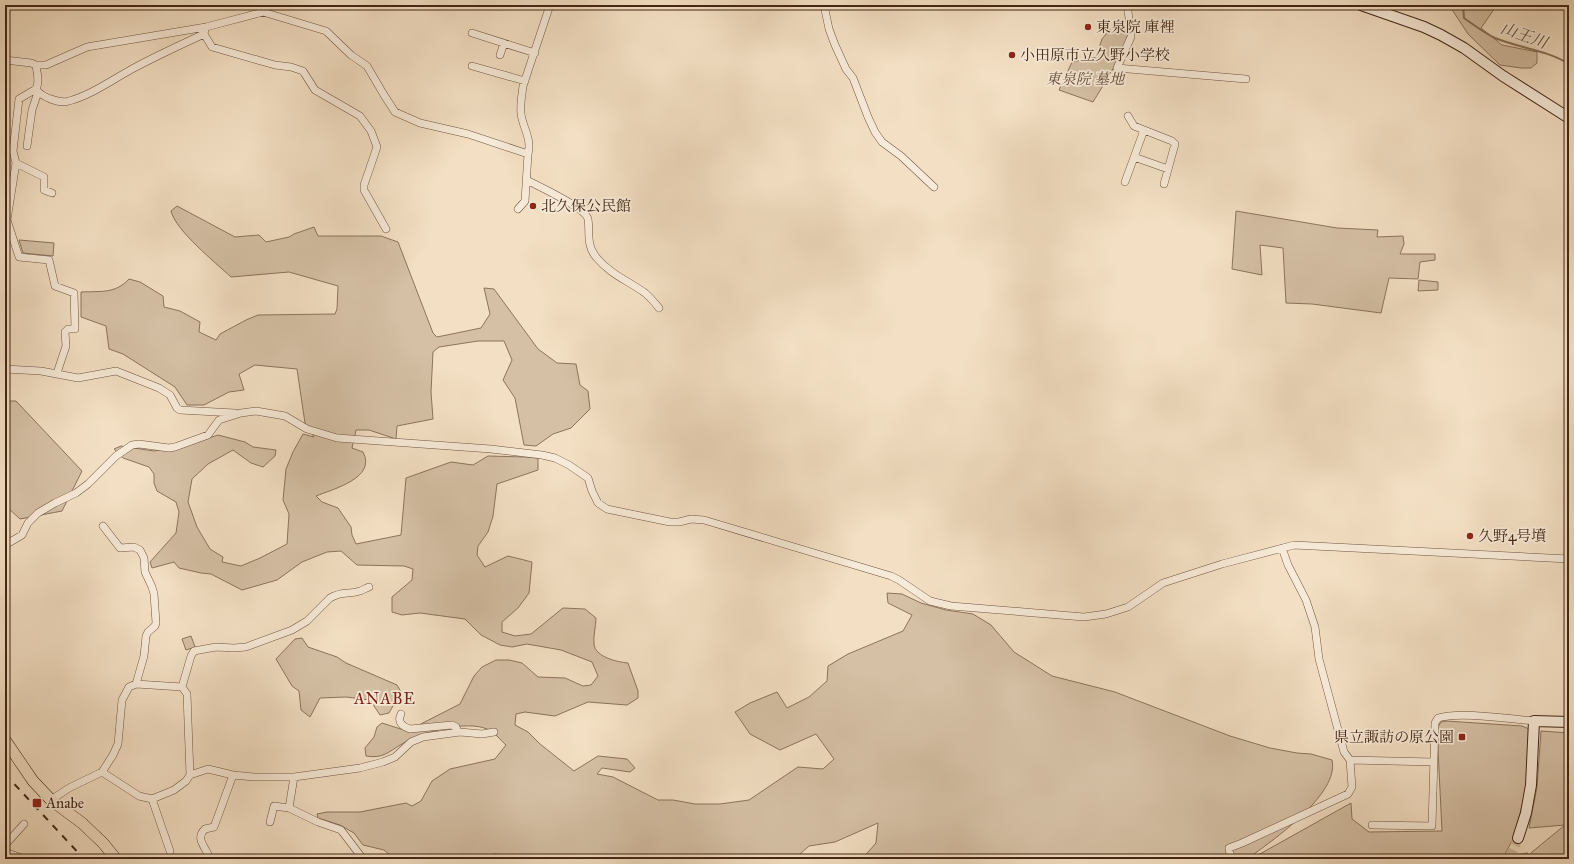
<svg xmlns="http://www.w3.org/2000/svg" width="1574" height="864" font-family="'IM FELL Great Primer','Noto Serif JP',serif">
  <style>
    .green { fill: #d5c0a5; stroke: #8c735d }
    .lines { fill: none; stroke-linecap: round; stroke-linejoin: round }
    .stream { stroke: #896f5a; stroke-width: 2 }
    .secondary-tunnel { stroke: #d0baa0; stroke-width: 10; stroke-dasharray: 10 5; stroke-linecap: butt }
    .street-casing { stroke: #6f5440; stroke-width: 8 }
    .secondary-casing { stroke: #432615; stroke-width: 12 }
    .primary-casing { stroke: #432615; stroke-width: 12 }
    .street { stroke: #f7ead8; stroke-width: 7 }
    .secondary { stroke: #f7ead8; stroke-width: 10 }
    .primary { stroke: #f3dfc3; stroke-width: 11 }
    .rail { stroke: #432615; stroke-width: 2; stroke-dasharray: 7 7; stroke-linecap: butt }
    .poi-dot { fill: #8f2418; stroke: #f7ead8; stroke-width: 1.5 }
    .labels { text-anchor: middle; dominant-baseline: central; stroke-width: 3.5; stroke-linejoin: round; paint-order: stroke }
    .poi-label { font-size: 15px; fill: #432615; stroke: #f7ead8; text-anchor: start }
    .park-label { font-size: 15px; font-style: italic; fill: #684c39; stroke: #f7ead8 }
    .water-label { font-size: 16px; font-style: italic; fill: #664b38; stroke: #f7ead8 }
    .neighbourhood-label { font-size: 16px; letter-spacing: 1px; fill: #7a1f14; stroke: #f7ead8 }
  </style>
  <rect width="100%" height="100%" fill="#f3dfc3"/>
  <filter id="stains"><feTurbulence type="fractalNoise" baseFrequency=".005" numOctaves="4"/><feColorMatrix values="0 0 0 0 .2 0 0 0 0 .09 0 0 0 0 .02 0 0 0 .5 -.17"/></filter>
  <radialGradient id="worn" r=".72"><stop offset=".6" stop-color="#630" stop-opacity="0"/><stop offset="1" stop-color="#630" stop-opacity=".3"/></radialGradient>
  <path class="green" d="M1449,5H1497L1481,28L1502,45L1537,52V63L1531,68H1521L1500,65L1468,34Z
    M1115,23L1128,30C1129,46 1102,87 1093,102L1059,90L1072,62L1096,57L1102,39Z
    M177,206L235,237L259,235L266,242L289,237L294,234L314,227L318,236H381L398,242L433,333L437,337L481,328L490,314L484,288L494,289L538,349L557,363L576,364L580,385L588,391L590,409L571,428L553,434L536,446L524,445L515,398L503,380L512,360L504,341H478L439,347L433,352L431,392L433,419L397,426L396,439L369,430H356L352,448L363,452C377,478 333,489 316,496L322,502L338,508L351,527L352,535L356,544L401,535L406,478L451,462L473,465L488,456L525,457L538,458V470L497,484L493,516L488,532L478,546L477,555L485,567L508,556L532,562L529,593L518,608L502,622V632L515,636L531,634L563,608L585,609L596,618C596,626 593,636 594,644C595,657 617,662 628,663L638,691V698L627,705L588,702L555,716L525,712L516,714L515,725L528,732L540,744L574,771L598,756L627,759L635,768L630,772L602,768L597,774L613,777L658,800H673L695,804H720L749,800L798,767L823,769L834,759L816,734L780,750L750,734L735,712L750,703L777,692L787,708L809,697L827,681L828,666L848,654L903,631L912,615L888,603L887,593L902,594L921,603L946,610L973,614L991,625L1014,652L1052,676L1115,692L1230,736L1270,748L1297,753L1311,754L1332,760C1340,794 1272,841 1247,859H862L876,843L878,823L835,842L809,846L800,854L799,859H527L522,857L495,854L474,859H395L384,850L363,845L354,833L340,825L318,818L317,814L327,812H360L406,803L412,806L421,801L432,781L450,769L495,759L506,745C500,740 494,731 487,729C466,720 421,732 402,744C388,752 383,759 366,756L365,748L374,737L377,727L382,723L407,731L460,704L474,676L482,667L496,660H509L522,663L538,677L565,678L583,686L591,685L598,676L592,662L561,650L527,644L512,647L500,645L481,635L465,619L420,613L402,615L392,612V597L412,580L413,569L404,566L357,565L341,551L327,552L302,562L277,580L242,590L211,574L201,573L179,568L174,562L152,568L150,562L176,533L179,512L176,502L157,491L154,483V474L149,467L123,458L114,449L121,446L154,451L189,445L218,435L245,442L253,447L276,450L275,456L263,467L251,463L233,450L208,464L192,479L188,502L197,527L210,549L223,557L222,562L241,566L260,558L287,544L289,514L283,500L286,469L293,452L303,434L314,437L305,423L297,369L255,365L239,374L244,390L229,392L204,405H187L175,387L123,354L109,349L106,326L81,317V292C101,291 115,294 129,279L140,282L163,296L164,307L180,311L200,322L199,332L216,340L220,334L246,320L258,315L335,314L337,309L338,286L289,272L231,277C215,262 176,231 171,211Z
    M1236,211L1337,228L1378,230L1377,237L1403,236L1404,244L1400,254H1435V260L1420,262L1418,279L1389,278L1381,313L1312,304L1286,303L1283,248L1260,245L1262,275L1232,269Z
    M19,240L54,243L53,256L23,253Z
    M1419,280L1438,282V290L1418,291Z
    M5,401H16L82,471L62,511L20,519L8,508L5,500Z
    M191,636L195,647L186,650L182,639Z
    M302,638L308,647L337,657L346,663L397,685L401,692L389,713L380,715L370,700L346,697L320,698L310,717L301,710L299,691L292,686L276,659L295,639Z
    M1446,721L1522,726L1529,729L1527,786L1514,837L1504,856L1528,853L1525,859H1251L1351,803L1352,819L1369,832L1442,831L1437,729L1441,722Z
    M1541,731L1569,733V824L1566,825L1569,827V859H1528L1532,852L1565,825L1529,828L1537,787Z"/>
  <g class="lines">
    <path class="stream" d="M1463,5L1464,18C1474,25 1484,33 1495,38C1519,48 1547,50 1569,64"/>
    <path class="secondary-tunnel" d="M1509,859L1518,838"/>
    <defs>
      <path id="street" d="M824,5L829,29L835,45L846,69L853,78L868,117L875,132L882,142L901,156L934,187
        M1127,5L1131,31V37L1117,68L1246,79
        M472,33L535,53
        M204,34L212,47L275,65L291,67L303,71L315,90L360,116L371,131L377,147L364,185V190L386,229
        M500,55L504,43
        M5,60L31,63L36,65H46L87,47L206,27L263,12L326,31L351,55L367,66L384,95L395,112L420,123L468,134L528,154C532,139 523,128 521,114C520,104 522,95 523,86L550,5
        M36,65C37,73 40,82 36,89C41,97 60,104 69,101C91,95 112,80 132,69C156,56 180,45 204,34L205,29
        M472,66L525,81
        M36,89L19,99L13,151L16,163L7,220L19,257L49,260L55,286L74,293L75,329H68L65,332L66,346L57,373
        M1128,116L1134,126L1172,141L1175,144L1164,184
        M27,146L32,110L38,92
        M1134,157L1168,169
        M16,163L44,177V190L52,193
        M527,180C538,186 586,208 588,219C590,232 586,245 596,257C611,275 627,280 645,293C650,297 655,303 659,308
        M1125,182L1144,130
        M518,209L525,201L528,154
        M5,369L41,371L78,378L116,371L159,388L170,395L177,408L180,410L235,413
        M103,526L120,548L134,547L140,550L144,558L145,572L152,587L154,594L156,623L155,626L148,632L146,636L144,656L136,684
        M5,545L22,535L28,523L38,513L55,503L76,493L88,484L116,456L132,445L139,444L169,448L175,447L208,435L219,420L241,413L256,411L285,416L307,429L337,438L491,449L542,455L555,458L569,465L588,478L592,491L598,503L607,509L670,522H679L691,519L704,520L891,576L899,580L930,601L951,606L1084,617L1106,614L1128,607L1163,583L1222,564L1294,545L1569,559
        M182,687L191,656L194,651L216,647L234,648L246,647L292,630L307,621L330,598C343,590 348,595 360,591C363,590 366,588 369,587
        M401,714C397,722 402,726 410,729L452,725L456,727L458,732
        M1350,760L1433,762
        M102,772L139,796L152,799L174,790L186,781L190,775L208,769L233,775L254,777H294L360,768L383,762L395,757L411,742L423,737L460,732L482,734L494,732
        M152,799L170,851
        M51,800L69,788L102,772L113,755L118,744L122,700L129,687L136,684L182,687L187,694L190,775
        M289,808L294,777
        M270,822L274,806L289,808L318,822L341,830L363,859
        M1372,825L1432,826L1435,723L1438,718C1460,711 1509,719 1534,721
        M5,845L24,824
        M5,852L24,859
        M210,859C207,848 194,839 205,829L214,827L233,775
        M1231,859L1229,848L1242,843L1348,794L1352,787L1350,760L1344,752L1319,659L1315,627L1306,600L1288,565L1282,548"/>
      <path id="secondary" d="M1361,5L1424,27L1441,35L1464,48L1503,76L1569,118
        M1518,838L1526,813L1531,785L1534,721L1569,722"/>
      <path id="primary" d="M5,740L33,781L51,800L82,823L103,843L116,859"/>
    </defs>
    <use href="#street" class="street-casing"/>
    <use href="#secondary" class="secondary-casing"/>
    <use href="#primary" class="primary-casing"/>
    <use href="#street" class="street"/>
    <use href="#secondary" class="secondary"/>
    <use href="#primary" class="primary"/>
    <path class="rail" d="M5,774L84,859"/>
  </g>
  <g class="poi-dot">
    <circle cx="1088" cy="27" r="4"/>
    <circle cx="1012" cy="55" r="4"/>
    <circle cx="533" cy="206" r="4"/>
    <circle cx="1470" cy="536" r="4"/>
    <rect x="1458" y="733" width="8" height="8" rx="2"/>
    <rect x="32" y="798" width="10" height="10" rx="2"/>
  </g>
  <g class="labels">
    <g class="poi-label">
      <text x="1096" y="27">東泉院 庫裡</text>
      <text x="1020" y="55">小田原市立久野小学校</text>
      <text x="541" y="206">北久保公民館</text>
      <text x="1478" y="536">久野4号墳</text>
      <text x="1454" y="737" text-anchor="end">県立諏訪の原公園</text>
      <text x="46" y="803">Anabe</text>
    </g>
    <g class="park-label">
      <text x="1085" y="79">東泉院 墓地</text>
    </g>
    <g class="water-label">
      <text transform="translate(1524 35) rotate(20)">山王川</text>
    </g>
    <g class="neighbourhood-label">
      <text x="385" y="698">ANABE</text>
    </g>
  </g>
  <rect width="1574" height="864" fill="none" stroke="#f3dfc3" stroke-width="20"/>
  <rect x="6" y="6" width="1562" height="852" fill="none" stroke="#432615" stroke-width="2"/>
  <rect x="10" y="10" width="1554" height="844" fill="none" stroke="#432615"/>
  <rect width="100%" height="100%" filter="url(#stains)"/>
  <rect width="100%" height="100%" fill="url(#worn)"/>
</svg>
